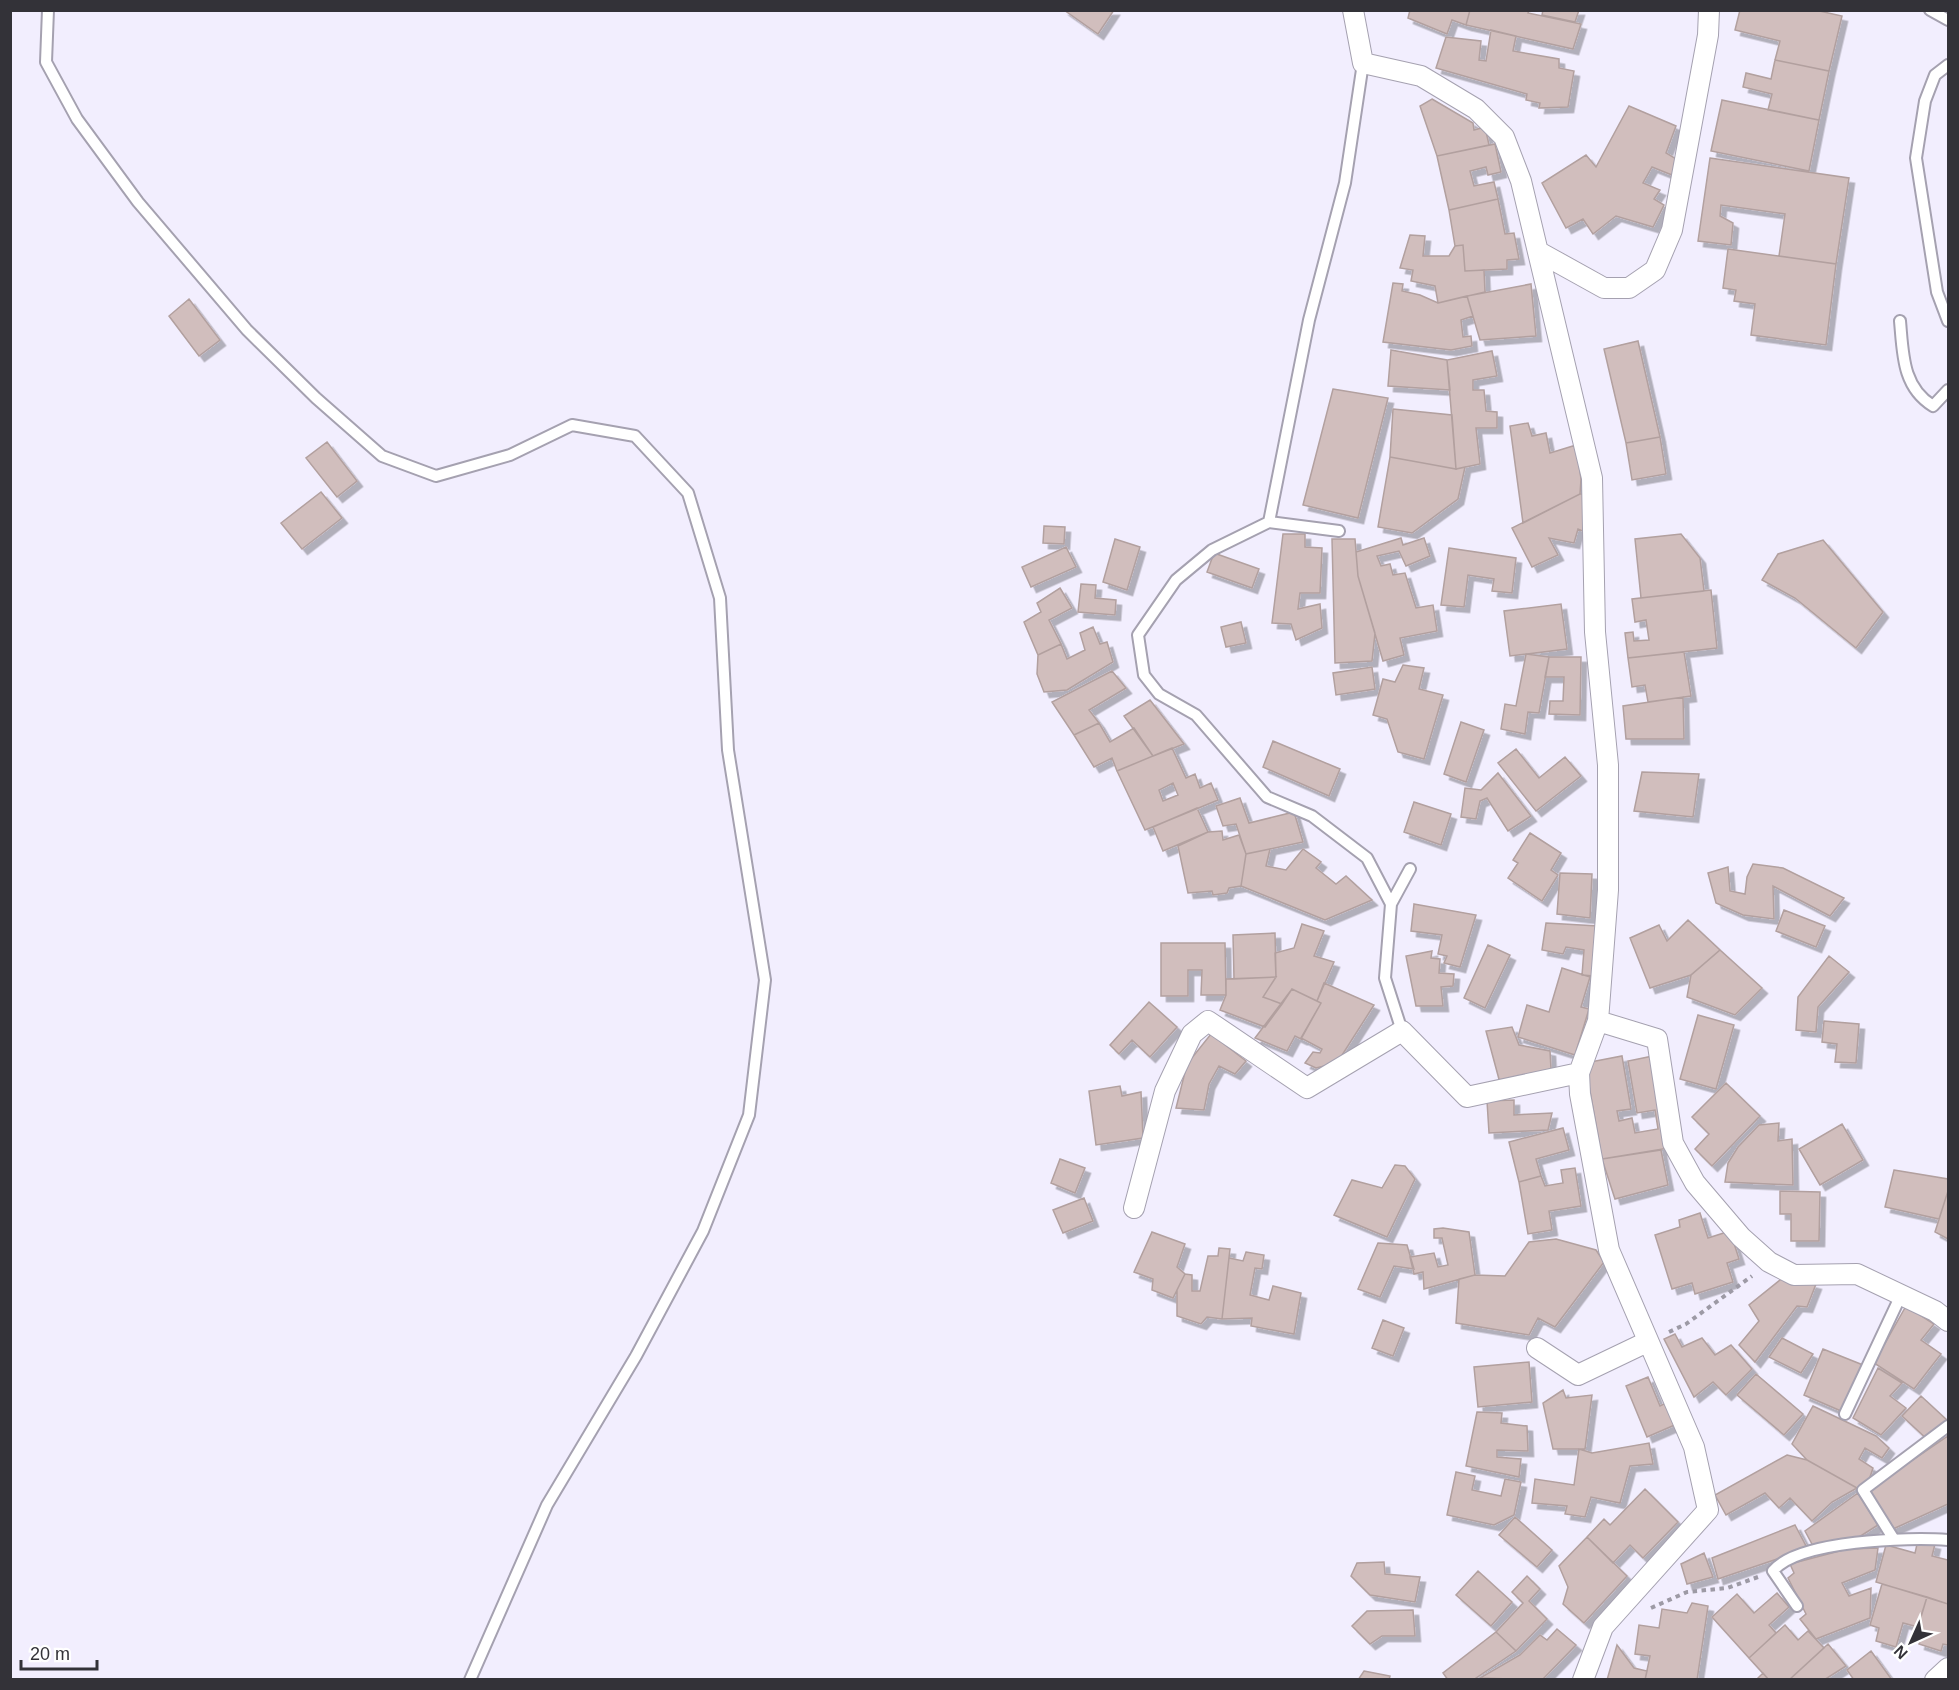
<svg xmlns="http://www.w3.org/2000/svg" width="1959" height="1690" font-family="Helvetica,sans-serif">
  <style>
    .building { fill: #d1bebd; stroke: #b2a09f; stroke-width: 1.5; fill-rule: evenodd; filter: url(#shadow) }
    .lines { fill: none; stroke-linecap: round; stroke-linejoin: round }
    .service-casing { stroke: #a5a1b0; stroke-width: 14 }
    .minor-casing { stroke: #a5a1b0; stroke-width: 22 }
    .path { stroke: #9d9aa5; stroke-width: 4; stroke-dasharray: 4.5 4.5; stroke-linecap: butt }
    .service { stroke: #fff; stroke-width: 10 }
    .minor { stroke: #fff; stroke-width: 20 }
  </style>
  <defs>
    <filter id="shadow"><feDropShadow dx="5.5" dy="5.5" stdDeviation="0" flood-color="#0004"/></filter>
  </defs>
  <rect width="100%" height="100%" fill="#f2eefe"/>
  <path class="building" d="M1064,10H1114L1098,34Z
    M1410,10H1470L1466,25L1452,20L1447,34L1408,18Z
    M1470,10H1529L1528,13L1581,24L1573,49L1466,25Z
    M1543,10H1579L1575,22L1542,15Z
    M1740,10H1815L1842,16L1829,71L1775,60L1780,41L1735,30Z
    M1491,30L1516,36L1513,51L1559,59V68L1574,71L1568,107L1539,108L1540,103L1526,100L1527,94L1436,68L1446,37L1481,41L1479,60L1486,61Z
    M1775,60L1829,71L1819,120L1768,110L1772,94L1743,87L1746,73L1771,79Z
    M1432,99L1473,123L1474,130L1485,127L1489,145L1437,156L1420,106Z
    M1722,100L1819,120L1809,171L1711,151Z
    M1629,106L1676,126L1666,153L1678,160L1672,175L1652,167L1643,183L1660,190L1654,199L1664,205L1653,227L1616,216L1593,234L1583,219L1566,228L1542,183L1586,155L1596,167Z
    M1495,144L1501,172L1488,175L1486,167L1470,171L1474,186L1494,182L1498,199L1449,210L1437,156Z
    M1710,158L1849,178L1836,264L1779,256L1785,214L1721,205L1720,216L1733,223L1731,245L1698,241Z
    M1498,199L1505,234L1514,233L1519,259L1507,260V269L1465,271L1463,245L1455,246L1449,210Z
    M1410,235L1425,236L1423,256H1449L1455,246L1463,245L1465,271L1484,270L1485,292L1438,303L1435,286L1411,281L1413,270L1400,268Z
    M1728,249L1836,264L1826,345L1751,335L1755,304L1734,301L1736,290L1723,288Z
    M1393,283L1403,284L1402,291L1420,295L1438,303L1467,296L1473,316L1461,320L1463,337L1471,336L1472,346L1451,350L1383,342Z
    M1531,284L1536,336L1480,340L1467,296Z
    M189,299L220,340L199,356L169,316Z
    M1638,341L1660,437L1626,443L1604,349Z
    M1391,350L1447,360L1450,390L1388,386Z
    M1492,351L1497,376L1473,380V390H1484L1486,411L1497,412V428H1476L1480,464L1456,469L1447,360Z
    M1333,389L1388,398L1358,518L1303,505Z
    M1393,409L1452,415L1456,469L1390,457Z
    M1528,423L1532,436L1546,433L1550,453L1576,445L1581,479L1580,494L1523,523L1510,426Z
    M1660,437L1666,474L1632,480L1626,443Z
    M327,442L357,481L337,497L306,458Z
    M1390,457L1456,469L1465,467L1458,499L1412,533L1378,527Z
    M321,492L342,518L302,549L281,523Z
    M1580,494H1588L1585,532L1578,529L1574,543L1549,538L1558,555L1532,567L1512,528Z
    M1044,526L1065,527L1064,544L1043,543Z
    M1283,534H1305V547L1322,548L1320,593H1300L1298,609L1320,604L1322,628L1296,640L1291,624L1272,623Z
    M1681,534L1700,558L1704,591L1641,598L1635,539Z
    M1401,538L1403,545L1424,538L1430,556L1406,566L1399,551L1377,556L1381,566L1390,564L1393,575L1405,573L1416,608L1433,605L1437,631L1400,638L1404,655L1383,661L1358,576L1356,552Z
    M1115,539L1140,547L1127,590L1103,582Z
    M1332,539H1355L1358,576L1375,633L1372,661L1335,663Z
    M1823,540L1883,612L1856,648L1795,598L1762,580L1778,554Z
    M1066,547L1076,567L1031,587L1022,567Z
    M1449,548L1516,558L1512,593L1492,591L1494,579L1468,575L1464,607L1441,605Z
    M1214,553L1259,569L1252,588L1207,572Z
    M1081,584L1096,585L1095,598L1116,600L1115,615L1078,612Z
    M1060,588L1072,608L1049,620L1061,644L1038,655L1024,622L1041,612L1037,603Z
    M1711,590L1717,648L1628,658L1625,633L1633,632L1634,641L1649,640L1646,620L1635,622L1632,599Z
    M1561,604L1567,649L1510,656L1504,611Z
    M1241,622L1246,643L1226,647L1221,627Z
    M1093,627L1100,644L1107,642L1113,662L1067,690L1044,692L1037,674L1038,655L1061,644L1067,659L1085,650L1080,633Z
    M1684,652L1691,696L1648,702L1645,685L1632,687L1628,658Z
    M1526,654L1549,657L1539,713L1528,712L1525,734L1501,729L1505,704L1516,706Z
    M1549,657H1581L1580,715L1549,714L1550,701H1563L1564,677H1545Z
    M1403,665L1424,668L1419,689L1443,695L1424,759L1398,752L1387,719L1373,715L1383,679L1395,682Z
    M1372,667L1375,689L1336,695L1333,673Z
    M1112,671L1126,688L1089,710L1099,723L1074,735L1052,702Z
    M1683,697L1684,739H1626L1623,706Z
    M1150,700L1184,744L1153,756L1124,716Z
    M1461,722L1484,730L1466,782L1444,774Z
    M1099,723L1110,742L1134,728L1153,756L1117,771L1112,758L1094,767L1074,735Z
    M1273,741L1340,769L1329,796L1263,767Z
    M1172,748L1186,778L1195,774L1200,788L1211,783L1218,800L1145,830L1117,771ZM1173,783L1178,795L1163,801L1159,790Z
    M1516,749L1539,778L1565,757L1581,776L1536,811L1498,763Z
    M1642,772L1699,774L1693,817L1634,811Z
    M1498,773L1531,816L1508,831L1487,798L1480,801L1476,819L1461,817L1465,788L1481,790Z
    M1240,798L1249,823L1294,812L1303,842L1246,854L1236,824L1223,826L1216,806Z
    M1414,802L1451,814L1441,845L1404,832Z
    M1197,808L1208,832L1163,851L1153,827Z
    M1222,831L1223,840L1239,835L1246,854L1241,886L1229,888L1227,893L1213,895L1212,891L1188,893L1178,846L1208,832Z
    M1530,833L1561,853L1551,870L1558,875L1542,901L1508,878L1518,863L1513,860Z
    M1270,849L1266,866L1286,870L1303,849L1321,862L1316,868L1336,884L1346,876L1372,900L1325,920L1241,886L1246,854Z
    M1753,864L1783,868L1844,898L1830,916L1773,886L1774,919L1743,915L1716,903L1708,873L1728,867L1730,891L1745,894L1747,877Z
    M1560,873L1592,874L1590,918L1557,914Z
    M1414,904L1476,915L1460,967L1444,963L1447,956L1438,954L1442,935L1411,931Z
    M1784,910L1825,926L1816,947L1776,931Z
    M1688,920L1720,950L1691,975L1650,988L1630,938L1659,925L1667,941Z
    M1546,923L1598,926L1594,976L1582,975L1584,950L1566,947L1563,954L1542,950Z
    M1302,924L1324,931L1314,956L1334,962L1317,1001L1292,989L1282,1004L1263,997L1276,977L1275,953L1294,948Z
    M1275,933L1276,977L1234,979L1233,935Z
    M1161,943H1225L1226,995H1201L1202,970H1188V996H1161Z
    M1488,945L1510,955L1485,1008L1464,998Z
    M1720,950L1762,988L1735,1015L1687,997L1691,975Z
    M1432,951L1431,958L1440,959L1439,973L1454,974L1453,986L1441,987L1443,1006H1416L1406,956Z
    M1829,956L1849,972L1818,1007L1816,1032L1796,1030L1798,997Z
    M1562,968L1590,977L1581,1007L1589,1009L1575,1055L1518,1037L1527,1005L1549,1012Z
    M1276,977L1263,997L1282,1004L1265,1027L1220,1010L1226,995V979Z
    M1324,983L1374,1005L1337,1063L1316,1068L1305,1063L1313,1052L1320,1053L1322,1049L1301,1038L1321,1003L1317,1001Z
    M1292,989L1321,1003L1301,1039L1295,1036L1287,1051L1255,1038Z
    M1149,1002L1177,1027L1150,1057L1132,1040L1119,1054L1110,1045Z
    M1698,1015L1734,1025L1716,1089L1680,1079Z
    M1824,1021L1859,1024L1856,1063L1835,1062L1837,1044L1822,1042Z
    M1512,1027L1519,1045L1550,1051L1551,1069L1500,1083L1486,1031Z
    M1211,1034L1246,1061L1235,1074L1219,1066L1209,1084L1204,1110L1176,1108L1187,1064Z
    M1622,1056L1631,1109L1617,1111L1619,1121L1632,1118L1635,1133L1658,1129L1655,1110L1637,1113L1628,1061L1653,1056L1669,1148L1602,1159L1585,1063Z
    M1726,1083L1760,1116L1712,1166L1695,1149L1709,1134L1692,1117Z
    M1120,1086L1122,1096L1141,1092L1143,1138L1096,1145L1089,1091Z
    M1514,1100V1115L1552,1113L1548,1130L1489,1133L1487,1101Z
    M1779,1123L1778,1141L1792,1139L1793,1185L1725,1182L1728,1163L1738,1147L1759,1125Z
    M1842,1124L1863,1160L1820,1185L1799,1149Z
    M1563,1128L1569,1150L1536,1159L1541,1176L1519,1182L1509,1142Z
    M1661,1150L1668,1185L1615,1199L1602,1159Z
    M1060,1159L1085,1168L1075,1193L1051,1183Z
    M1395,1165L1405,1166L1415,1179L1387,1237L1334,1215L1352,1180L1382,1188Z
    M1575,1168L1581,1206L1549,1211L1552,1230L1528,1234L1519,1182L1541,1176L1545,1186L1563,1183L1561,1170Z
    M1894,1170L1948,1179V1191L1939,1219L1885,1207Z
    M1780,1191L1820,1192L1819,1241H1791V1214H1780Z
    M1948,1191V1239L1935,1232Z
    M1084,1198L1093,1221L1063,1233L1053,1210Z
    M1700,1213L1708,1238L1730,1231L1739,1259L1727,1263L1733,1282L1695,1294L1692,1283L1672,1289L1655,1235L1680,1227L1679,1220Z
    M1443,1228L1469,1232L1475,1275L1424,1289L1423,1272L1414,1274L1410,1257L1434,1253L1438,1267L1448,1265L1442,1238H1434V1229Z
    M1152,1232L1185,1244L1177,1267L1185,1274L1173,1298L1152,1290L1153,1279L1134,1272Z
    M1556,1239L1596,1250L1604,1262L1555,1327L1538,1318L1529,1335L1456,1323L1459,1279L1475,1275L1505,1276L1529,1242Z
    M1378,1243L1407,1245L1414,1269L1394,1266L1380,1297L1358,1289Z
    M1219,1248L1230,1249L1222,1319L1207,1317L1201,1324L1177,1316V1290L1185,1274L1192,1275V1291H1200L1208,1256H1218Z
    M1246,1252L1264,1255L1262,1269L1255,1268L1250,1295L1269,1300L1273,1286L1301,1293L1294,1334L1251,1326L1252,1318L1222,1319L1229,1258L1243,1261Z
    M1785,1276L1816,1284L1807,1307L1797,1306L1755,1362L1739,1345L1759,1321L1749,1305Z
    M1906,1306L1934,1324L1921,1340L1941,1354L1914,1389L1874,1363Z
    M1383,1320L1404,1328L1393,1356L1372,1348Z
    M1675,1334L1682,1347L1702,1338L1715,1355L1731,1345L1752,1369L1726,1395L1713,1382L1694,1397L1664,1339Z
    M1782,1338L1813,1354L1801,1373L1769,1357Z
    M1823,1349L1863,1365L1841,1411L1804,1395Z
    M1529,1362L1532,1402L1478,1407L1474,1367Z
    M1878,1368L1902,1383L1890,1396L1906,1408L1881,1435L1853,1418Z
    M1756,1374L1803,1414L1784,1435L1737,1395Z
    M1648,1377L1660,1406L1668,1402L1677,1424L1647,1437L1626,1386Z
    M1563,1390L1566,1398L1592,1395L1585,1449H1553L1543,1403Z
    M1921,1396L1948,1421L1929,1441L1902,1416Z
    M1813,1406L1876,1436L1889,1448L1882,1458L1865,1448L1859,1459L1873,1468L1869,1480L1857,1488L1807,1460L1792,1444Z
    M1477,1412L1502,1413L1501,1423L1527,1426L1528,1451L1497,1450V1457L1521,1459L1519,1477L1466,1466Z
    M1948,1436V1504L1893,1529L1869,1490Z
    M1649,1443L1653,1464L1630,1466L1620,1503L1591,1497L1585,1517L1565,1514L1567,1506L1532,1503L1535,1479L1574,1485L1579,1449L1592,1453Z
    M1787,1455L1807,1460L1857,1488L1832,1502L1812,1521L1790,1498L1779,1508L1765,1493L1726,1515L1715,1495Z
    M1456,1472L1475,1476L1472,1490L1501,1496L1505,1479L1521,1482L1514,1515L1494,1525L1447,1515Z
    M1645,1489L1678,1522L1643,1558L1630,1545L1613,1563L1587,1537L1604,1519L1610,1525Z
    M1858,1493L1878,1525L1859,1537L1813,1546L1805,1531Z
    M1515,1517L1552,1550L1537,1567L1499,1535Z
    M1795,1525L1806,1546L1777,1559L1718,1579L1712,1558Z
    M1587,1537L1627,1576L1584,1623L1563,1604L1568,1587L1559,1566Z
    M1918,1540L1935,1544L1932,1556L1948,1560V1604L1876,1582L1886,1545L1915,1553Z
    M1878,1548L1875,1570L1842,1583L1849,1596L1871,1588L1870,1618L1816,1639L1800,1619L1806,1614L1788,1578L1794,1573L1790,1564L1847,1549Z
    M1704,1553L1713,1577L1687,1584L1681,1564Z
    M1384,1562L1385,1574L1420,1577L1415,1602L1370,1595L1351,1576L1357,1563Z
    M1478,1571L1512,1602L1491,1626L1456,1595Z
    M1527,1576L1540,1589L1529,1601L1547,1619L1516,1651L1496,1632L1523,1603L1512,1592Z
    M1882,1584L1927,1597L1918,1627L1903,1623L1896,1647L1876,1641L1879,1628L1870,1625Z
    M1777,1593L1789,1607L1769,1625L1776,1633L1749,1658L1712,1617L1737,1594L1754,1613Z
    M1927,1597L1948,1604V1645L1943,1644L1941,1651L1919,1644L1922,1634L1916,1632Z
    M1692,1603L1708,1606L1697,1680H1645L1650,1656L1635,1654L1639,1625L1659,1628L1662,1609L1687,1613Z
    M1413,1610L1415,1636H1382L1370,1644L1352,1626L1367,1611Z
    M1785,1625L1798,1640L1808,1631L1824,1648L1789,1680H1769L1749,1658Z
    M1557,1629L1576,1645L1542,1680L1480,1678L1520,1655L1540,1635L1547,1640Z
    M1496,1632L1516,1651L1473,1680H1448L1443,1673Z
    M1828,1644L1846,1666L1824,1680H1789Z
    M1617,1645L1634,1668L1647,1671L1645,1680H1607Z
    M1871,1651L1892,1680H1854L1847,1670Z
    M1364,1671L1390,1676L1389,1680H1358Z
    M1763,1673L1769,1680H1756Z"/>
  <g class="lines">
    <defs>
      <path id="service" d="M48,10L46,62L77,119L138,202L247,330L316,398L382,456L436,476L510,455L572,425L635,436L688,493L720,598L728,750L765,980L749,1115L703,1231L636,1356L547,1505L470,1680
        M1930,10L1948,20
        M1948,65L1935,75L1925,101L1916,158L1937,292L1948,321
        M1900,321C1903,353 1902,387 1933,406L1948,390
        M1269,522L1212,550L1176,580L1138,635L1144,675L1159,694L1196,715L1267,797L1312,816L1367,858L1391,904L1385,978L1402,1031
        M1339,531L1269,522L1309,320L1345,183L1363,63
        M1391,904L1410,869
        M1845,1414L1901,1295
        M1893,1538L1863,1490L1948,1426
        M1797,1606L1773,1571C1798,1540 1909,1537 1948,1540"/>
      <path id="minor" d="M1353,10L1363,63L1421,76L1476,109L1504,137L1521,181L1592,478L1595,632L1608,765V890L1598,1021L1579,1073L1580,1094L1609,1250L1694,1447L1708,1510L1603,1627L1583,1680
        M1539,252L1604,288H1629L1655,270L1672,230L1708,35L1709,10
        M1598,1021L1657,1039L1673,1143L1695,1183L1741,1237L1769,1262L1794,1275L1857,1274L1935,1311L1948,1321
        M1134,1208L1165,1091L1192,1034L1208,1021L1307,1088L1402,1031L1467,1097L1579,1073
        M1537,1348L1578,1375L1647,1342
        M1935,1680L1948,1668"/>
    </defs>
    <use href="#service" class="service-casing"/>
    <use href="#minor" class="minor-casing"/>
    <path class="path" d="M1669,1332L1686,1324L1752,1276
      M1651,1608L1687,1592L1727,1588L1758,1577"/>
    <use href="#service" class="service"/>
    <use href="#minor" class="minor"/>
  </g>
  <rect width="1959" height="1690" fill="none" stroke="#333238" stroke-width="24"/>
  <g transform="translate(1911 1642) rotate(225)" stroke="#ffffff" stroke-width="4.5" paint-order="stroke">
  <path d="M0-4.5L10 22L0 15L-10 22Z" fill="#333238"/>
  <text y="-9" font-size="16" font-weight="bold" text-anchor="middle" fill="#333238">N</text>
  </g>
  <path d="M21 1660v9h76v-9" fill="none" stroke="#333238" stroke-width="3"/>
  <text x="30" y="1660" font-size="18" fill="#333238" stroke="#ffffff" stroke-width="4.5" paint-order="stroke">20 m</text>
</svg>
